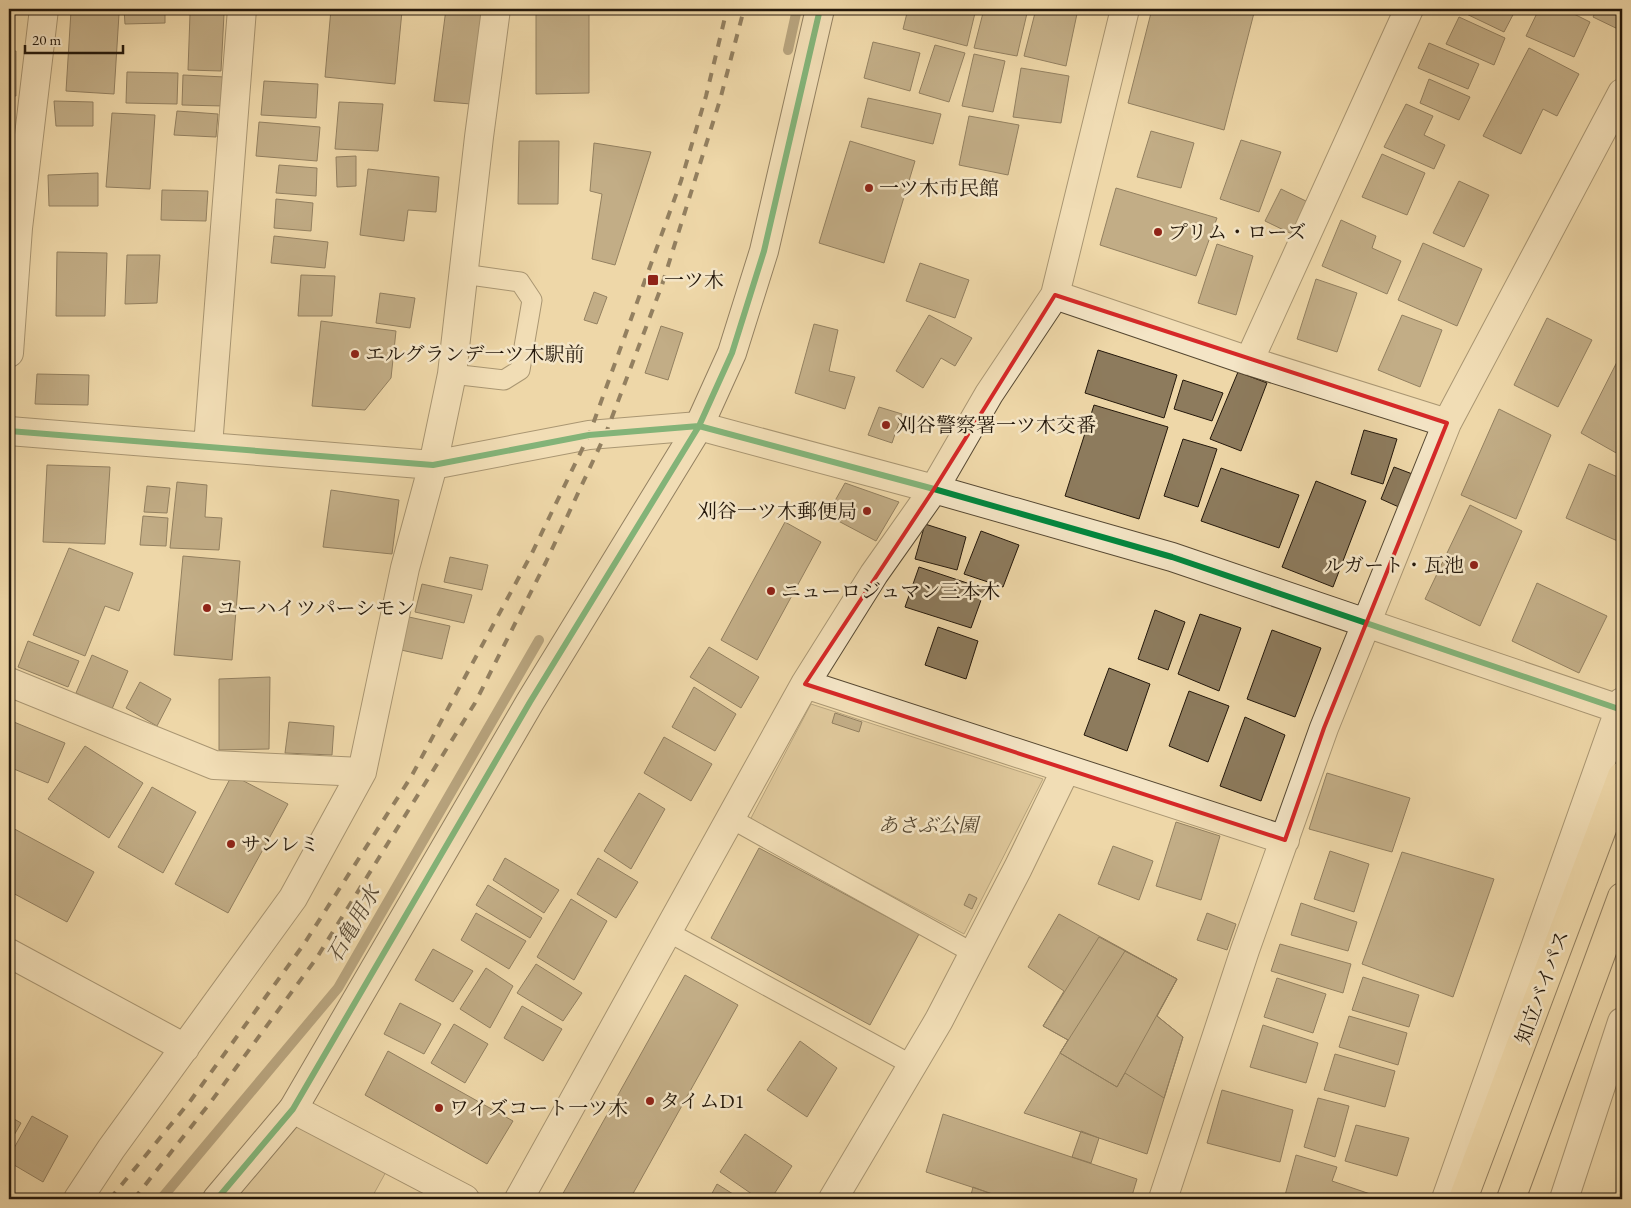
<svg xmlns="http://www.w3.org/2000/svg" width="1631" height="1208" font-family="'EB Garamond','Noto Serif JP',serif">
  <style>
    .green { fill: #ccb78d; stroke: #78684c }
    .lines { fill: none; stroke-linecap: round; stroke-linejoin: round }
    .stream { stroke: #746449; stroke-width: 10 }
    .building { fill: #8d7b5d; stroke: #24180b }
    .lane-casing { stroke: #564832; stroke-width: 21 }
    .street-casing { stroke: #564832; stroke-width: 30 }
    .secondary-casing { stroke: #24180b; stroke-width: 30 }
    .highway-casing { stroke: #24180b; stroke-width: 30 }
    .lane { stroke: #f4e5c6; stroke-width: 19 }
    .street { stroke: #f4e5c6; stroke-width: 28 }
    .secondary { stroke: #f4e5c6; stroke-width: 28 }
    .highway { stroke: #eed7a8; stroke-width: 28 }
    .rail { stroke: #24180b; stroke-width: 4; stroke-dasharray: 9 9; stroke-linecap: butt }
    .cycleway-casing { stroke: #f4e5c6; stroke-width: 9 }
    .cycleway { stroke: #00873e; stroke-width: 6 }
    .marked { fill: none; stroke: #d62828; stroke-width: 4; stroke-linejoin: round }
    .poi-dot { fill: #8f2418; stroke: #f4e5c6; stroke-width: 2 }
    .labels { text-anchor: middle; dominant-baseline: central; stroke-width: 5; stroke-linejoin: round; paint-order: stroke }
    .poi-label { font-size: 20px; fill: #24180b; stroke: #f4e5c6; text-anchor: start }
    .park-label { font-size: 20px; font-style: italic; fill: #564832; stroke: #f4e5c6 }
    .street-label { font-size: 20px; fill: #24180b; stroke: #f4e5c6 }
    .water-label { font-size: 21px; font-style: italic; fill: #594a35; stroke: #f4e5c6 }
  </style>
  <rect width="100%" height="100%" fill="#eed7a8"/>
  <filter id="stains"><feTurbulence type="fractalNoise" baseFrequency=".004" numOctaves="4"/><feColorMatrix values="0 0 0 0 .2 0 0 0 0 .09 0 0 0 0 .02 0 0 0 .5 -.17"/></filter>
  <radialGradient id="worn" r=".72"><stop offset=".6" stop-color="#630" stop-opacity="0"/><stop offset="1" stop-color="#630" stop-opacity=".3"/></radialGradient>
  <path class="green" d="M811,704L1043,779L964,934L750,820Z
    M291,1115L387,1170L371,1199H237Z"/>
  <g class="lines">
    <path class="stream" d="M788,50L797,9
      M161,1199L338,988L539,640"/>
  </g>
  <path class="building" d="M124,9H165V23L125,24Z
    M331,9L402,11L395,84L325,77Z
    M446,9L482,11L471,104L434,101Z
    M536,9H589V93L536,94Z
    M908,9H976L967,46L903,29Z
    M984,9H1028L1017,56L974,48Z
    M1036,9H1078L1066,66L1024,56Z
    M1152,9H1255L1224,130L1128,103Z
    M1456,9H1516L1504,32Z
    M1539,9H1564L1590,22L1574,57L1526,36Z
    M1597,9H1622V31L1593,17Z
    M71,11L119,14L114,94L66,91Z
    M190,14H224L221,71L188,70Z
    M1459,17L1505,38L1494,65L1446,44Z
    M873,42L920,53L910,91L864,78Z
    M1429,43L1479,64L1468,89L1418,68Z
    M935,45L965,53L949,102L919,93Z
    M1529,48L1579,74L1557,116L1543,109L1521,154L1483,136Z
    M9,51H16V96H9Z
    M974,54L1005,61L993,112L962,106Z
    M1021,68L1069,76L1061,123L1013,117Z
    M127,72L178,73L177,104L126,103Z
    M183,75L225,77L223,106L182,105Z
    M1429,79L1470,97L1459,120L1420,103Z
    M264,81L318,84L316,118L261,115Z
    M868,98L941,114L933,144L861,127Z
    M54,101L93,102V126H56Z
    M339,102L383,104L378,151L335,149Z
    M1406,104L1433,116L1424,135L1445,145L1434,169L1384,147Z
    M177,111L218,114L216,137L174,135Z
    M112,113L155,115L150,189L106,187Z
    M969,116L1019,125L1008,175L959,165Z
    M259,122L320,127L317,161L256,156Z
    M1151,131L1194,143L1181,188L1137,177Z
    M1241,140L1281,152L1259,212L1220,199Z
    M519,141H559L558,204H518Z
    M850,141L915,161L884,263L819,243Z
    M594,143L651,152L615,265L592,259L602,194L590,191Z
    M1382,154L1425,173L1407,215L1362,197Z
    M356,156V186L337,187L336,157Z
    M279,165L317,168L316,196L276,193Z
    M368,169L439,177L436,212L408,210L404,241L360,235Z
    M98,173V206H49L48,175Z
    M1459,181L1489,195L1464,247L1433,233Z
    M1116,188L1217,218L1196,276L1100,245Z
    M1281,189L1308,202L1292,234L1265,221Z
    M162,190L208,191L206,221L161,220Z
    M276,199L313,203L311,231L274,228Z
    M1341,220L1376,236L1372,248L1401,261L1387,294L1322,266Z
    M274,236L328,242L325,268L271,263Z
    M1423,243L1482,269L1457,326L1398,300Z
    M1217,244L1253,256L1236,315L1198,303Z
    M57,252L107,253L105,316H56Z
    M127,255H160L157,303L125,304Z
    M920,263L969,280L955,318L906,301Z
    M301,275L335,276L332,316H298Z
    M1316,279L1357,293L1337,352L1297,339Z
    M594,292L607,297L597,324L584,320Z
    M380,293L415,298L410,328L376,323Z
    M929,315L972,338L955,366L941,358L923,388L896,371Z
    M1402,315L1442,330L1420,387L1378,370Z
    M1547,318L1592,340L1558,407L1514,385Z
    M321,321L396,331L391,378L365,410L312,406Z
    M814,324L838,330L829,371L855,377L845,409L795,393Z
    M661,326L683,333L668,380L645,373Z
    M1098,350L1177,375L1164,418L1085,393Z
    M1621,354L1622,447L1618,454L1581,433Z
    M1238,372L1267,383L1241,451L1210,439Z
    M37,374L89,375L88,405L35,404Z
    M1183,380L1223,393L1212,421L1174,409Z
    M1094,405L1168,427L1139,519L1065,496Z
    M879,407L902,414L892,443L868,435Z
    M1499,409L1551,435L1516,519L1461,495Z
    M1364,430L1397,439L1383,484L1351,474Z
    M1183,439L1217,449L1198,507L1164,496Z
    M1589,464L1622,479V543L1566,518Z
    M47,465L110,467L105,544L43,542Z
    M1394,467L1415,475L1401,508L1381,499Z
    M1221,468L1299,495L1279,548L1201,521Z
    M1316,481L1366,501L1333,587L1282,567Z
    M177,482L207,485L205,517L222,518L219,550L170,548Z
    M845,483L899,502L876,541L827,515Z
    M147,486L170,488L167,513L144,512Z
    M331,490L399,500L392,554L323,547Z
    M1470,505L1522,531L1480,626L1425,599Z
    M143,516L168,518L166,546L140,545Z
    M785,522L821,542L757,660L721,640Z
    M925,524L966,537L957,570L915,559Z
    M981,531L1019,545L1003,587L964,574Z
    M69,548L133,573L119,611L105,606L85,656L33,635Z
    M183,556L240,561L232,660L174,655Z
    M450,557L488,565L482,590L444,582Z
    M919,567L985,589L971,628L905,607Z
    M1537,583L1607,616L1579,673L1512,641Z
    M422,584L472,595L464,623L415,612Z
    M1155,610L1185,622L1168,670L1138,659Z
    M1200,614L1241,628L1219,691L1178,674Z
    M409,617L450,626L442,659L401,650Z
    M938,627L978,641L966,679L925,665Z
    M1272,630L1321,648L1295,717L1247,699Z
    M28,641L79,661L68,687L18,667Z
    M709,647L759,677L741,708L690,677Z
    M92,655L128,671L112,709L76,693Z
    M1109,668L1150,684L1127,751L1084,735Z
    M270,677L269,749L219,750V679Z
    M140,682L171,699L157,726L126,708Z
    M694,687L736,714L715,751L672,727Z
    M1189,691L1229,706L1208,762L1169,746Z
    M835,713L862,722L859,732L832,723Z
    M1245,717L1285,735L1261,801L1220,786Z
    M9,720L65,743L48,783L9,767Z
    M289,722L334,726L332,755L285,753Z
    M664,737L712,764L691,801L644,773Z
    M85,746L143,783L109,838L48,799Z
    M1327,773L1410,798L1392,852L1309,829Z
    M232,775L288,804L228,913L175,884Z
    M152,787L196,812L163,873L118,847Z
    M639,793L665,809L631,869L604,851Z
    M1176,822L1220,836L1201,900L1156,886Z
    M9,826L94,872L67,922L9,891Z
    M1113,846L1153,861L1139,900L1098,884Z
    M759,848L919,934L870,1025L711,938Z
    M1330,851L1369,864L1354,912L1314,899Z
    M1402,852L1494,879L1453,997L1362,964Z
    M505,858L559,890L544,913L493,880Z
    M598,858L638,882L616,918L577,894Z
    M488,885L542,918L530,938L476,905Z
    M969,894L977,898L972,909L964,905Z
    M571,899L607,921L574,980L537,957Z
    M1301,903L1357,922L1348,951L1291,935Z
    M476,913L526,941L509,969L461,940Z
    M1207,913L1236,924L1227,950L1197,940Z
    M1059,914L1177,979L1157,1016L1183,1037L1147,1154L1024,1113L1068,1040L1043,1026L1064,991L1028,967Z
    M1099,937L1177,979L1157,1016L1183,1037L1164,1098L1125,1073L1117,1087L1060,1053L1068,1040L1043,1026Z
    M1280,944L1351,964L1343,993L1271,971Z
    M433,949L473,971L453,1002L415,980Z
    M1125,951L1177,979L1117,1087L1060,1053Z
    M536,964L582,993L563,1021L517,993Z
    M486,968L513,986L490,1028L460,1009Z
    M685,975L738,1005L630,1199H565L561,1197Z
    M1363,977L1419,995L1409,1027L1352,1010Z
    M1277,978L1326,994L1313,1033L1264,1017Z
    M400,1003L441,1024L424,1054L384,1034Z
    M522,1006L562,1029L543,1061L504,1038Z
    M1349,1016L1407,1033L1398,1065L1339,1047Z
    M454,1024L488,1044L465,1083L431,1063Z
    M1263,1025L1318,1043L1306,1083L1250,1067Z
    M800,1041L837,1068L807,1117L767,1090Z
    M388,1051L513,1121L487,1164L365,1095Z
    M1335,1054L1395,1071L1385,1107L1324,1090Z
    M1222,1090L1293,1110L1280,1162L1207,1143Z
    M1318,1098L1349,1106L1335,1157L1304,1147Z
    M943,1114L1137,1179L1131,1199H1008L926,1172Z
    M9,1116L21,1123L9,1144Z
    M32,1116L68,1136L43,1182L9,1162V1157Z
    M1356,1125L1409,1138L1397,1176L1345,1161Z
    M1081,1131L1099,1138L1091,1163L1072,1157Z
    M745,1134L792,1166L771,1199H759L720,1172Z
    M1296,1155L1337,1167L1332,1181L1385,1199H1284Z
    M717,1184L741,1199H709Z
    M973,1187L997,1196L996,1199H970Z"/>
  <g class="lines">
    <defs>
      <path id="lane" d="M452,374L504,380L520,370L532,300L520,282L463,274
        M730,818L973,953
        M668,932L912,1065"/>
      <path id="street" d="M1055,295L1249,361L1447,423
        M9,353L18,228L44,9
        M1249,361L1409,9
        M9,431L433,465L589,435L699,426L934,489L1172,557L1619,709
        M208,446L242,9
        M9,682L214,765L362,772
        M805,684L1285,840
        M9,953L185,1048
        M293,1109L465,1199
        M78,1199L111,1149L293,898L362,772L405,568L433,465L452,374L479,137L496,9
        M519,1199L805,684L874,574L934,489L989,394L1055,295L1125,9
        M833,1199L939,1020L1018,868L1066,769
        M1163,1199L1245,950L1324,728L1447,423L1622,93
        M1446,1199L1622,702
        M1564,1199L1622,1022"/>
      <path id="secondary" d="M217,1199L293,1109L530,702L699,426L732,353L764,251L820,9"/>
      <path id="highway" d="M1463,1199L1622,776
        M1511,1199L1622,897"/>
    </defs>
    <use href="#lane" class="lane-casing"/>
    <use href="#street" class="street-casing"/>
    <use href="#secondary" class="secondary-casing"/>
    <use href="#highway" class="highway-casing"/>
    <use href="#lane" class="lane"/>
    <use href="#street" class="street"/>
    <use href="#secondary" class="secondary"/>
    <use href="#highway" class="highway"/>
    <path class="rail" d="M110,1199L191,1100L304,944L411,777L532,553L589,435L681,181L706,96L727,9
      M134,1199L210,1103L316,959L475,703L546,562L606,433L662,285L720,100L744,9"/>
    <defs>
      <path id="cycleway" d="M9,431L433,465L589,435L699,426L934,489L1172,557L1619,709
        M217,1199L293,1109L530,702L699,426L732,353L764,251L820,9"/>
    </defs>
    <use href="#cycleway" class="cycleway-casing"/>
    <use href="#cycleway" class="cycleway"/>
  </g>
  <path d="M0 0H1631V1208H0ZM1055,295L1447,423L1324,728L1285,840L805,684L934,489Z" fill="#eed7a8" fill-opacity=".55" fill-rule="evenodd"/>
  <path class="marked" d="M1055,295L1447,423L1324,728L1285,840L805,684L934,489Z"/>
  <g class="poi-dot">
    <circle cx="869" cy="188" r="5"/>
    <circle cx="1158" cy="232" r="5"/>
    <rect x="647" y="274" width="12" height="12" rx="2.5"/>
    <circle cx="355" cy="354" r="5"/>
    <circle cx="886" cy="425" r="5"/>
    <circle cx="867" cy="511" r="5"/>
    <circle cx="1474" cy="565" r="5"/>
    <circle cx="771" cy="591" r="5"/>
    <circle cx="207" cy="608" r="5"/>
    <circle cx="231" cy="844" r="5"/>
    <circle cx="650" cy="1101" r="5"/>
    <circle cx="439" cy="1108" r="5"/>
  </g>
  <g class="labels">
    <g class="poi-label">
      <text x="879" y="188">一ツ木市民館</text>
      <text x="1168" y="232">プリム・ローズ</text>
      <text x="664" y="280">一ツ木</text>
      <text x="365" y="354">エルグランデ一ツ木駅前</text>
      <text x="896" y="425">刈谷警察署一ツ木交番</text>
      <text x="857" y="511" text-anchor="end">刈谷一ツ木郵便局</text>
      <text x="1464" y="565" text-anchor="end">ルガート・瓦池</text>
      <text x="781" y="591">ニューロジュマン三本木</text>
      <text x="217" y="608">ユーハイツパーシモン</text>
      <text x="241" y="844">サンレミ</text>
      <text x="660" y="1101">タイムD1</text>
      <text x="449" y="1108">ワイズコート一ツ木</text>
    </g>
    <g class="park-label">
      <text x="928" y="825">あさぶ公園</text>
    </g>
    <g class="street-label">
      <text transform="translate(1542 987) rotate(-70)">知立バイパス</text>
    </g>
    <g class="water-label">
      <text transform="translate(353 924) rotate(-60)">石亀用水</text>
    </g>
  </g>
  <rect width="1631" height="1208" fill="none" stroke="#eed7a8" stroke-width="30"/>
  <rect x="10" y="10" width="1611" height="1188" fill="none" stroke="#24180b" stroke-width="2.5"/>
  <rect x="15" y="15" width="1601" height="1178" fill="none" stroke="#24180b"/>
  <path d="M25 45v8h98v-8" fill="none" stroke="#24180b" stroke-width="2.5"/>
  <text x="32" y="45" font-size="15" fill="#24180b" stroke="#f4e5c6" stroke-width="4" paint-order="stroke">20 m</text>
  <rect width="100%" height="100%" filter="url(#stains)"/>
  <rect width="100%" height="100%" fill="url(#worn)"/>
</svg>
